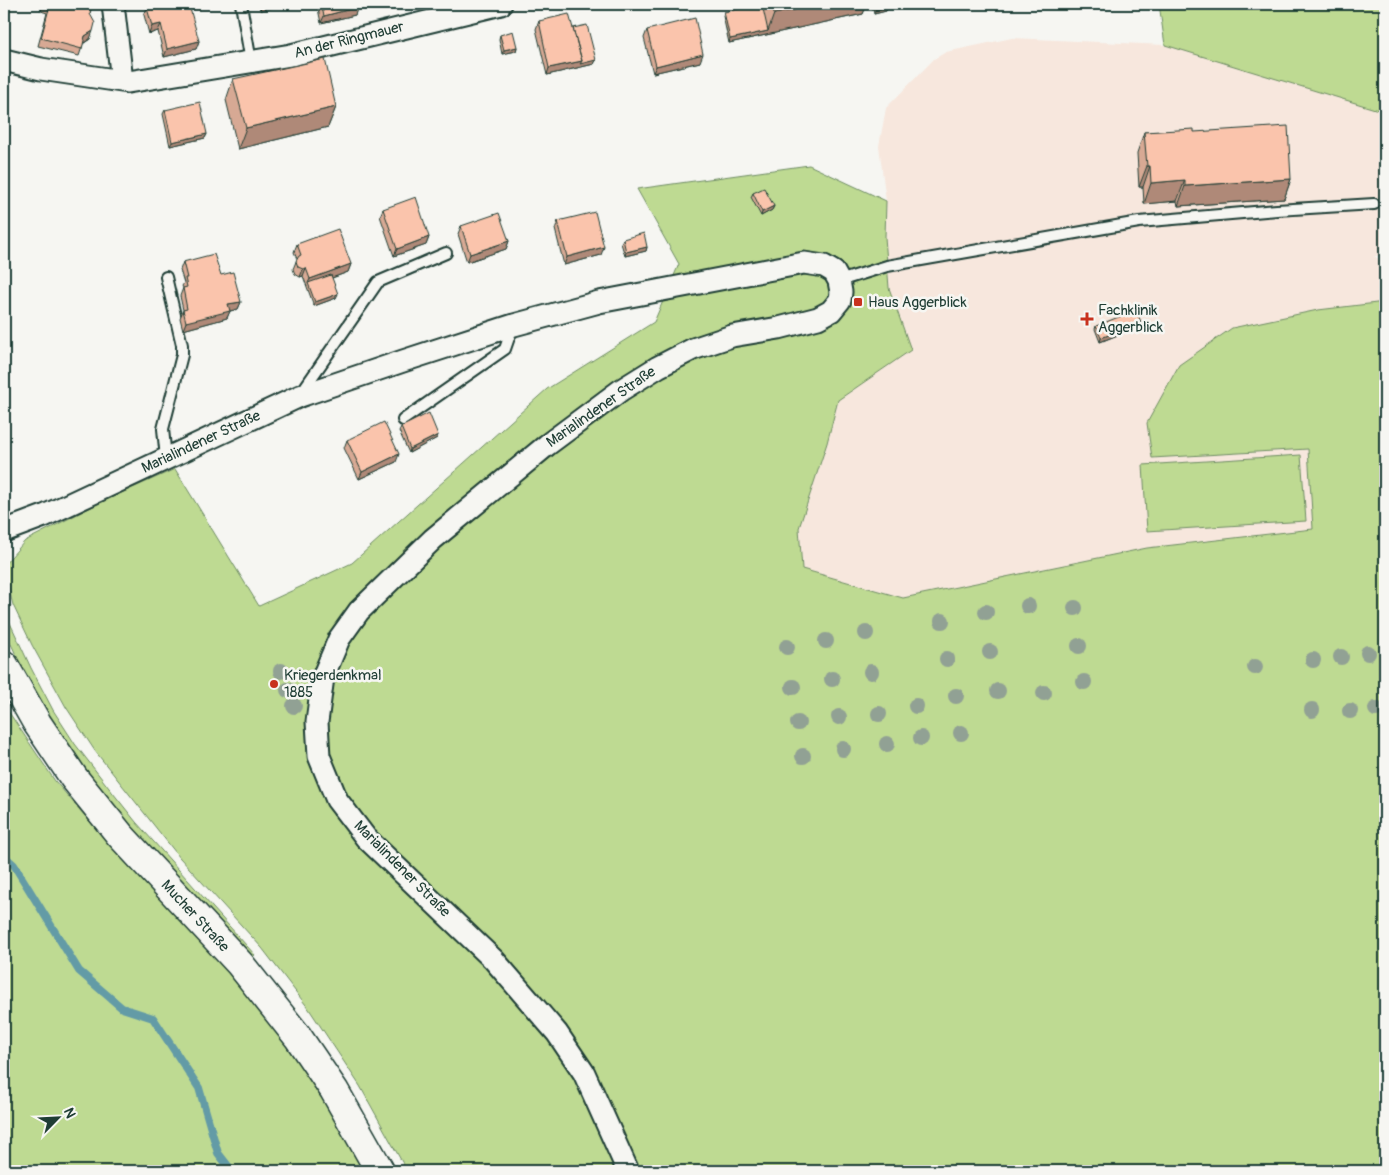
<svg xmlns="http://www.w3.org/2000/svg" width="1389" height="1175" font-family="Pangolin,sans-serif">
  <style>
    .built { fill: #f7e7dd }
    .green { fill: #beda92; stroke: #6e8c63 }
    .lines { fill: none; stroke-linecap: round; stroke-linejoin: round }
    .stream { stroke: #639ba6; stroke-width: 8 }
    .lane-casing { stroke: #1f3d34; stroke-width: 14 }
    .street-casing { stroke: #1f3d34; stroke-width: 25 }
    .secondary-casing { stroke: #1f3d34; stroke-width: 31 }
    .lane { stroke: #f6f6f2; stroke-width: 10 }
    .street { stroke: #f6f6f2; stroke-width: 21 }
    .secondary { stroke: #f6f6f2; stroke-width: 28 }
    .tree { fill: #91a194 }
    .wall { fill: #d7a994; stroke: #1f3d34 }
    .shaded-wall { fill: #af8978; stroke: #1f3d34 }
    .building { fill: #fac4ac; stroke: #1f3d34 }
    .poi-dot { fill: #c8321e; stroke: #f6f6f2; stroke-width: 2 }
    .labels { text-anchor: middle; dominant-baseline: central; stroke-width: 5; stroke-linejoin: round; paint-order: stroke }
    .street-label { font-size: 15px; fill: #1f3d34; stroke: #f6f6f2 }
    .poi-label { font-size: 15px; fill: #1f3d34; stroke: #f6f6f2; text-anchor: start }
  </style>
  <rect width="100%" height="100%" fill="#f6f6f2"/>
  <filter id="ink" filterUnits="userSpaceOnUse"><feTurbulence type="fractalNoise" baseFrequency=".02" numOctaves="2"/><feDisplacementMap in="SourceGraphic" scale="10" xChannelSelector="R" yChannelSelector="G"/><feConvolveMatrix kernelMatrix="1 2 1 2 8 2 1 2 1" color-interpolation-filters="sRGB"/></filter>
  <g filter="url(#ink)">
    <path class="built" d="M1012,38L1165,45L1385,112V255L1374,256L1385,263V302L1318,310L1152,458L1308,449L1313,529L1147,548L903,598L802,569L799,528L827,443L838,400L910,350L889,288L885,237L886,201L879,146L886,108L934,59L946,52Z"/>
    <path class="green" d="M1159,4H1385V112L1165,45Z
      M809,165L886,201L885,237L889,288L911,350L838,400L827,443L799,528L802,569L903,598L1147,548L1313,529L1308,449L1152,458L1147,423L1179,365L1232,328L1318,310L1385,302V1171H407L360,1086L309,1009L262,948L180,858L95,751L66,707L32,645L13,605L4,570V565L25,541L99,503L175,469L259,606L352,563L547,389L654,322L679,264L637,189Z
      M1301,455L1306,521L1147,531L1143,465Z
      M4,610L31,668L53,710L75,744L109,788L136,822L255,955L251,958L131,827L69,747L47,714L24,672L4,629Z
      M4,705L55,781L115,851L219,961L265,1015L311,1078L364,1171H4Z"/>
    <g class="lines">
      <path class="stream" d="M4,856L14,865L79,971L122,1008L153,1018L199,1088L218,1153L232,1171"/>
      <defs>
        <path id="lane" d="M241,4L251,62
          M166,277L182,345V355L163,429L166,458
          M839,281L887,266L1139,222L1277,210L1374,204
          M301,393L378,282L446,253
          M403,420L505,349L513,326"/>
        <path id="street" d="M113,4L122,81
          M4,60L41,69L128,82L291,55L501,4
          M4,531L44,516L300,396L403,361L514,325L599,302L804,263L824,266L834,272L839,281L841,292L840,300L831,311L818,318L779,328L732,336L693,349L658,367L621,390L547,445L433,539L359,611L339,639L323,677L317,722L319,756L337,800L366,838L494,960L557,1033L584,1073L628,1171"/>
        <path id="secondary" d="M4,665L37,723L74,778L120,835L240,964L298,1037L334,1090L380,1171"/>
      </defs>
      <use href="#lane" class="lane-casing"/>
      <use href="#street" class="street-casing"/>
      <use href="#secondary" class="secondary-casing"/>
      <use href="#lane" class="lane"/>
      <use href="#street" class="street"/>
      <use href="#secondary" class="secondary"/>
    </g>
    <g class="tree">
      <circle cx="1028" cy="606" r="8"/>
      <circle cx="1075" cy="608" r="8"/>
      <circle cx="986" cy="612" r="8"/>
      <circle cx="942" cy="621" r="8"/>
      <circle cx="866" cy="633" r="8"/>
      <circle cx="826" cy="641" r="8"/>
      <circle cx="1079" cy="646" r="8"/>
      <circle cx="787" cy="647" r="8"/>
      <circle cx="990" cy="652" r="8"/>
      <circle cx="1368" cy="653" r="8"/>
      <circle cx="1341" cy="657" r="8"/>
      <circle cx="947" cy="659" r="8"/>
      <circle cx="1313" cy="660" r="8"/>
      <circle cx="1255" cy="667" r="8"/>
      <circle cx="281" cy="671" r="8"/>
      <circle cx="871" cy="672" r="8"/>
      <circle cx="832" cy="679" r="8"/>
      <circle cx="1084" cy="682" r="8"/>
      <circle cx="793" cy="687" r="8"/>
      <circle cx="288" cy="690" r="8"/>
      <circle cx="998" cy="691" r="8"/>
      <circle cx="1044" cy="693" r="8"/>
      <circle cx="956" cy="696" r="8"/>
      <circle cx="294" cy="706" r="8"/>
      <circle cx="916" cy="706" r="8"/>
      <circle cx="1376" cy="709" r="8"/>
      <circle cx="1312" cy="710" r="8"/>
      <circle cx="1350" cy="711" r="8"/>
      <circle cx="879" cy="714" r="8"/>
      <circle cx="839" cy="717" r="8"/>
      <circle cx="798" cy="723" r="8"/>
      <circle cx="961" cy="733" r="8"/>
      <circle cx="921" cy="738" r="8"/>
      <circle cx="887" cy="744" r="8"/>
      <circle cx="843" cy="749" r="8"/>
      <circle cx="803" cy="756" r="8"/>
    </g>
    <path class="wall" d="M43,4H92L90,14V39L83,44L79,56L38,46L47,13L41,11Z
      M259,4H289L260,10Z
      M317,4H357L355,15L321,23Z
      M760,4H867L863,14L729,43L723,16L724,12L760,5Z
      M872,4H887L888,7L886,11L874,14Z
      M147,8L173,9L199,41L196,49L164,57L158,31L149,34L144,15Z
      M539,21L573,28L596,60L594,64L547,75L536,29Z
      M647,30L700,62L653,73L644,38Z
      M500,35L517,47L516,51L502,54L499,39Z
      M233,79L336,107L328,127L238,149L226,100Z
      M165,110L207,134L205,138L170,146L163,114Z
      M1144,132H1194L1291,179L1284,199L1178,206L1177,201L1144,204L1143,187H1139L1137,153Z
      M753,193L774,206L772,210L761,216L751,197Z
      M383,209L429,237L426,245L394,256L380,216Z
      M558,221L601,255L564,265L555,229Z
      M461,226L509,241L506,249L467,262L458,234Z
      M623,239L647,247L646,251L625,256L621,243Z
      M297,244L351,264L348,272L332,278L336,298L314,306L303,276L300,277L295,274L293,269L297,259L294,252Z
      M183,262L221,275L241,302L238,309L230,311L227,318L183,330L180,318L183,310L180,296L183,288L182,286L184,283L180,270Z
      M1141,322L1140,326L1100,342L1095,329L1096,326Z
      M401,427L438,435L437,438L409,453L399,431Z
      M347,440L396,462L359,479L344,448Z"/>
    <path class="shaded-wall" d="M262,4H289L260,10Z
      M823,4H867L863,14L729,43L730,39L768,31L774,14Z
      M358,7L355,15L321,23L324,16Z
      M888,7L886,11L874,14L876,10Z
      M161,24L158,31L149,34L152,26Z
      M93,31L90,39L82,44L85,36Z
      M199,41L196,49L164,57L167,49Z
      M517,47L516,51L502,54L504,50Z
      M703,54L700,62L653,73L656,66Z
      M596,60L594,64L547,75L549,68L582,61Z
      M336,107L328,127L238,149L246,128Z
      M207,134L205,138L170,146L172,142Z
      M1147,166H1150L1143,187H1139Z
      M1291,179L1284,199L1178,206L1185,186Z
      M1185,180L1177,201L1144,204L1151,183Z
      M774,206L772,210L761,216L762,212Z
      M429,237L426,245L394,256L397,249Z
      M509,241L506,249L467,262L470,254Z
      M604,247L601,255L564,265L567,257Z
      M647,247L646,251L625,256L626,252Z
      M351,264L348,272L310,286L308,283L310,279Z
      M306,268L303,276L300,277L303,269Z
      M338,294L336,298L314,306L315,302Z
      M241,302L238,309L230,311L227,318L183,330L186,322L228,304Z
      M1141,322L1140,326L1100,342L1101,338Z
      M438,435L437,438L409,453L410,449Z
      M399,454L396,462L359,479L362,472Z"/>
    <path class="building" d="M46,4H92L90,14L95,23L93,31L85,36L82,49L41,38L50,5Z
      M162,4H171L173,9L189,5L199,41L167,49L161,24L152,26L147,8Z
      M321,4H357L358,7L324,16Z
      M762,4L768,31L730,39L724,12Z
      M772,4H823L774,14Z
      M875,4H887L888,7L876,10Z
      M569,14L582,61L549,68L539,21Z
      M695,18L703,54L656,66L647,30Z
      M587,25L596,60L580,64L582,61L573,28Z
      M513,31L517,47L504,50L500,35Z
      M325,59L336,107L246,128L233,79Z
      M200,102L207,134L172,142L165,110Z
      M1288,126L1291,179L1185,186V180L1151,183L1150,166H1147L1144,132L1194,129V132Z
      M764,188L774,206L762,212L753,193Z
      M416,197L429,237L397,249L383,209Z
      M595,212L604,247L567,257L558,221Z
      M499,213L509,241L470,254L461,226Z
      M338,229L351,264L310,279L306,268L303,269L298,267L296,261L299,256L301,255L297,244Z
      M644,233L647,247L626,252L623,239Z
      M214,254L221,275L233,272L241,302L228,304L230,311L186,322L183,310L187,309L183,288L187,287L185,278H187L183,262Z
      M331,275L338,294L315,302L308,283Z
      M1136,310L1141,322L1101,338L1096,326Z
      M429,413L438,435L410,449L401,427Z
      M384,422L399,454L362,472L347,440Z"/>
  </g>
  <g class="poi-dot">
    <rect x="853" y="297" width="10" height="10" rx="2.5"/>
    <path d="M1084.5 311.5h5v5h5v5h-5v5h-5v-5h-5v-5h5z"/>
    <circle cx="274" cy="684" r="5"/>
  </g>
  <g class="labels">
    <g class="street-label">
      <text transform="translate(349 40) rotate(-14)">An der Ringmauer</text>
      <text transform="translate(601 407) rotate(-35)">Marialindener Straße</text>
      <text transform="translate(201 442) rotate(-25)">Marialindener Straße</text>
      <text transform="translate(402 869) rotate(45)">Marialindener Straße</text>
      <text transform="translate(195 916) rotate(47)">Mucher Straße</text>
    </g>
    <g class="poi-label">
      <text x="868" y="302">Haus Aggerblick</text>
      <text x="1098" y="310">Fachklinik<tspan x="1098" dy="17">Aggerblick</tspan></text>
      <text x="284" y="675">Kriegerdenkmal<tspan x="284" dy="17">1885</tspan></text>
    </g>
  </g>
  <rect width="1389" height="1175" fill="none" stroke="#f6f6f2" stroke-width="20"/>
  <rect x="10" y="10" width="1369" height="1155" fill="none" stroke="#1f3d34" stroke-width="2" filter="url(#ink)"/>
  <g transform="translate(58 1118) rotate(66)" stroke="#f6f6f2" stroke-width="4" paint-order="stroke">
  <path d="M0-4L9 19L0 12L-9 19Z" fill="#1f3d34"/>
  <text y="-8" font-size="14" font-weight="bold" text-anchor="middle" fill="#1f3d34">N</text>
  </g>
</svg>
